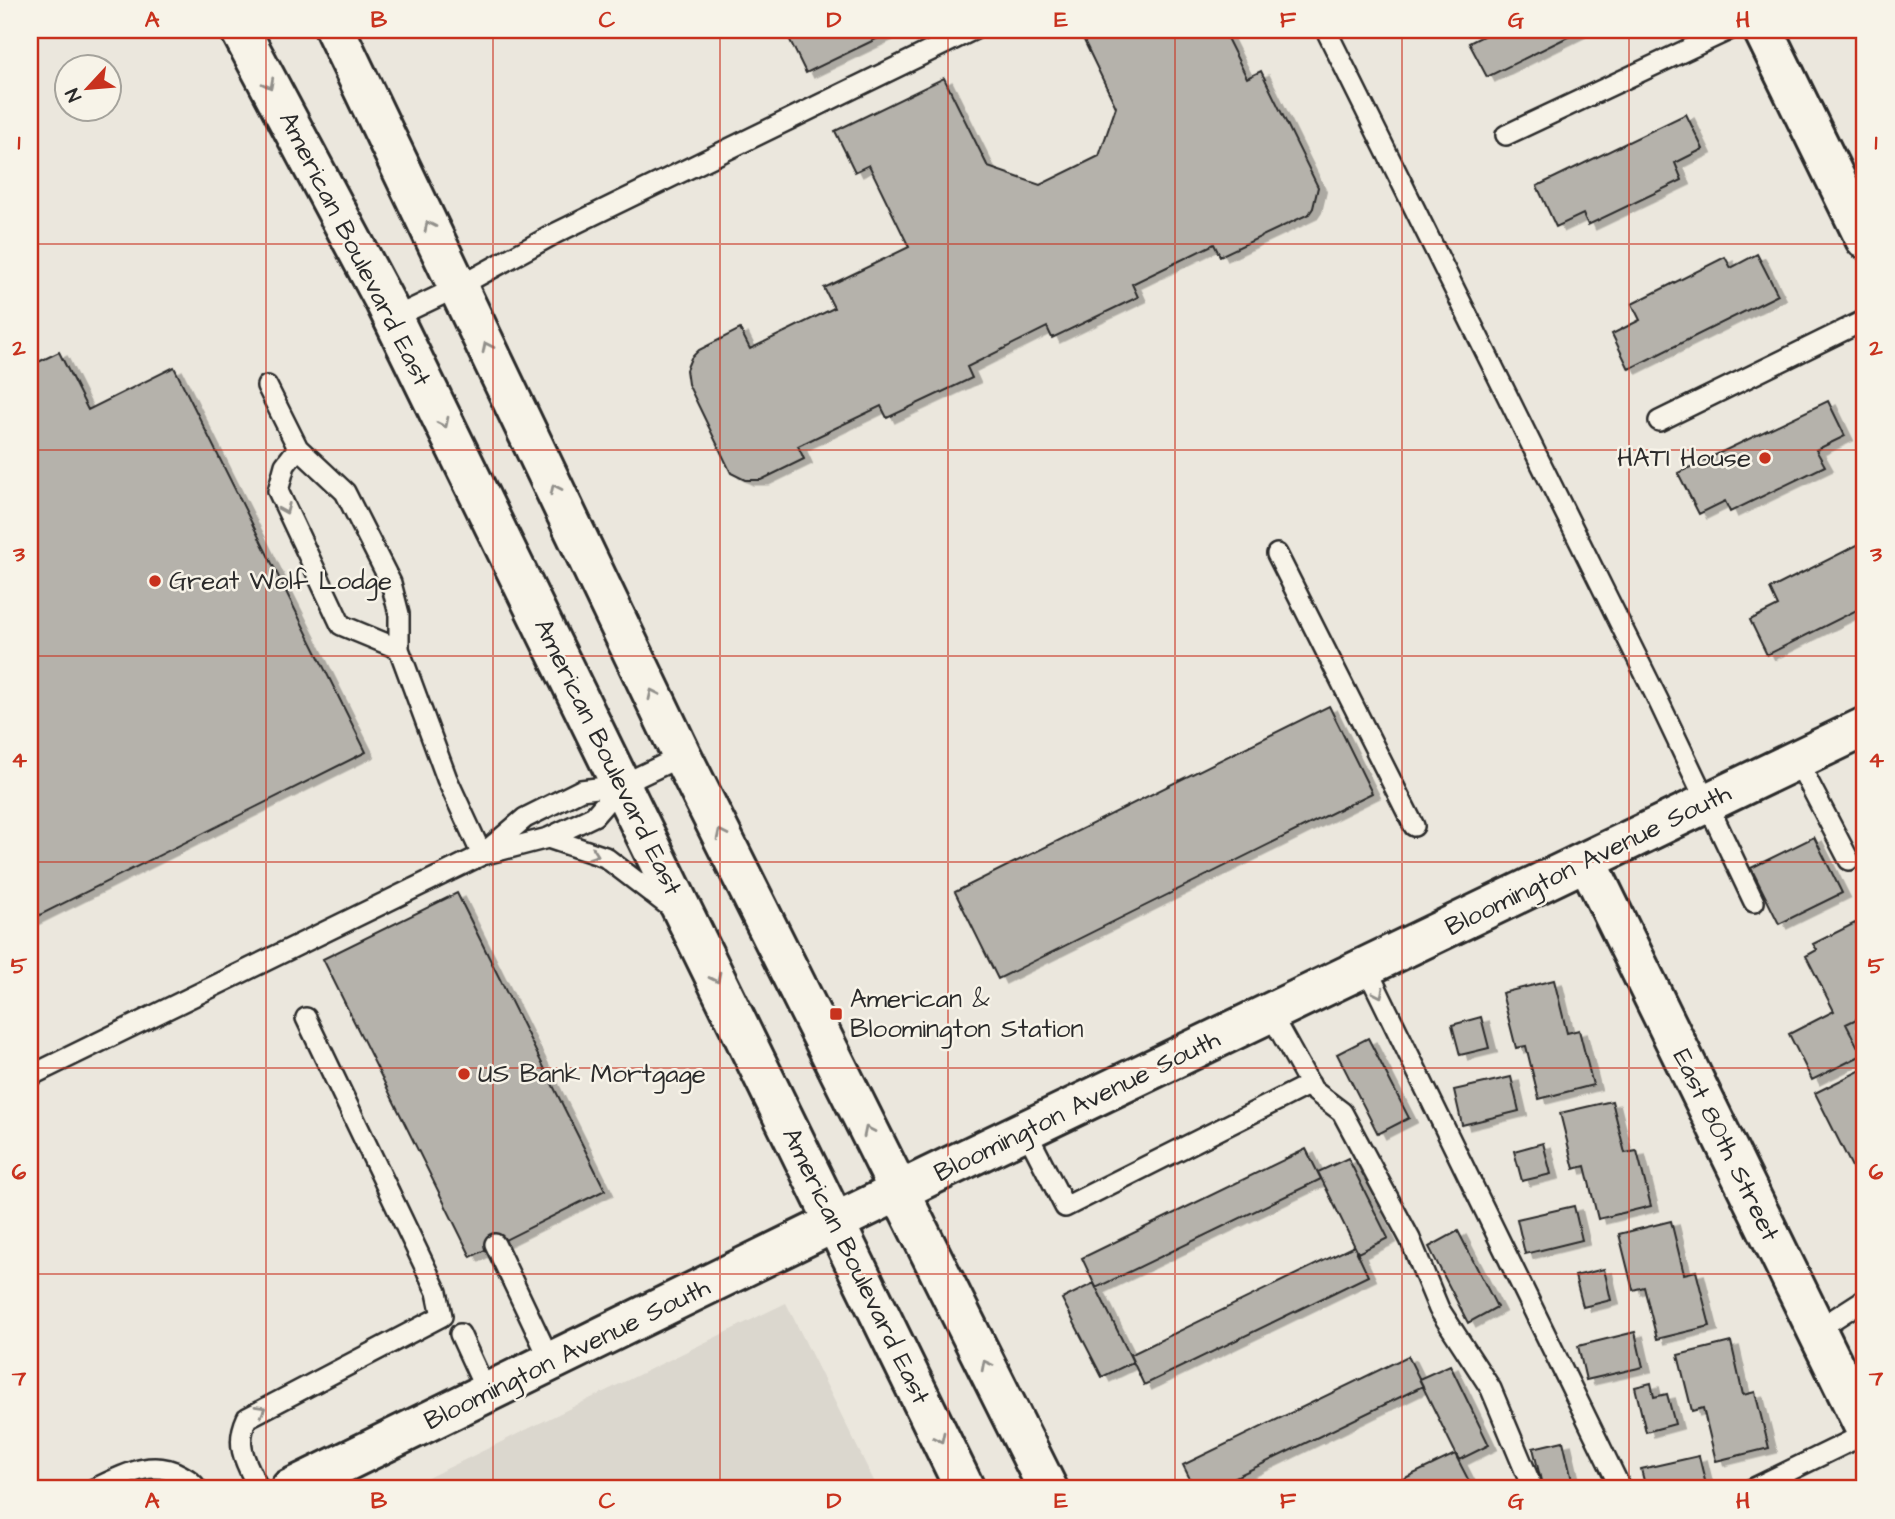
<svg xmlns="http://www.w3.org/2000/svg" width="1895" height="1519" font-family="'Architects Daughter',sans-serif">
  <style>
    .built { fill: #dbd7ce }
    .building { fill: #b5b2ab; stroke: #2b2b2b; stroke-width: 2; filter: url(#shadow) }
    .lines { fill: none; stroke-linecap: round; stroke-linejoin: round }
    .lane-casing { stroke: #2b2b2b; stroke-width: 24 }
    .street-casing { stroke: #2b2b2b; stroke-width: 44 }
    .secondary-casing { stroke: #2b2b2b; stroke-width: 44 }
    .lane { stroke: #f7f3e8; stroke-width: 19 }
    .street { stroke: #f7f3e8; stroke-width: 38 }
    .secondary { stroke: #f7f3e8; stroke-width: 38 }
    .oneway { stroke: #918f8a }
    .grid { fill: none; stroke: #c8321e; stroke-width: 2; stroke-opacity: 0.55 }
    .poi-dot { fill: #c8321e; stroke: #f7f3e8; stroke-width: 2.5 }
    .labels { text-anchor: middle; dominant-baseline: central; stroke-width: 5; stroke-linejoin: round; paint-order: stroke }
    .street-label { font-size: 26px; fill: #2b2b2b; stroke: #f7f3e8 }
    .poi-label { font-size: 26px; fill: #2b2b2b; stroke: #f7f3e8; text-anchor: start }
    .neatline { fill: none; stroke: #c8321e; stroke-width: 2.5 }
    .grid-label { font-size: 23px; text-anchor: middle; font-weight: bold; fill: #c8321e }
  </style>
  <defs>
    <filter id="shadow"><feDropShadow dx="8" dy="4.5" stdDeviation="0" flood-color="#0004"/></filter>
  </defs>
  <rect width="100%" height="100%" fill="#ebe7dd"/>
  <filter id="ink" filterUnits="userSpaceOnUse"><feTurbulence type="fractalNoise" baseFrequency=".0143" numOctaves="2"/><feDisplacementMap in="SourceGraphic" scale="14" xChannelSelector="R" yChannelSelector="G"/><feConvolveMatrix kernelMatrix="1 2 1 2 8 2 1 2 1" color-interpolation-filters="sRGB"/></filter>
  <g filter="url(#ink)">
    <path class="built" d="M786,1303L878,1489H405Z"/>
    <path class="building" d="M785,30H895L806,73Z
      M1079,30H1223L1247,78L1261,71L1318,187L1313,208L1309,214L1220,256L1214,244L1132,284L1138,297L1052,338L1047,327L967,367L972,378L887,418L881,406L798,446L804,459L761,480H745L731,473L688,384L686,370L691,358L699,350L740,329L750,349L834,308L824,288L909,247L869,165L855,172L835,131L944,78L988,167L1040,185L1099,156L1116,107Z
      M1495,30H1582L1487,77L1469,43Z
      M1686,114L1703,149L1675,163L1682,180L1588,225L1583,214L1556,227L1537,186Z
      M1757,254L1778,295L1629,369L1612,334L1640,320L1632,304L1725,257L1731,268Z
      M59,352L88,410L174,367L366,752L30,920V366Z
      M1828,401L1845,436L1816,450L1825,466L1730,512L1725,501L1699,514L1678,473Z
      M1863,542L1865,606L1767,655L1750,620L1778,606L1770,589Z
      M1329,706L1372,793L998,979L955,892Z
      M1814,837L1842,893L1779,924L1751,868Z
      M457,893L605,1190L471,1257L323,959Z
      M1855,923L1859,930L1865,927V1015L1846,1024L1862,1055L1812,1080L1789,1034L1834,1011L1806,956L1817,950L1813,944Z
      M1554,980L1567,1033L1579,1030L1593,1085L1539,1099L1526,1046L1516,1048L1502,993Z
      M1481,1017L1489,1048L1460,1055L1452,1025Z
      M1368,1038L1409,1118L1378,1134L1337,1054Z
      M1865,1068V1183L1861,1185L1815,1093Z
      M1511,1077L1519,1111L1462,1125L1454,1090Z
      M1612,1101L1625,1153L1637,1151L1651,1206L1598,1219L1585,1166L1574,1169L1560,1113Z
      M1543,1143L1551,1174L1522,1181L1514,1151Z
      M1306,1149L1321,1179L1096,1288L1082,1258Z
      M1348,1158L1388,1238L1358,1253L1318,1172Z
      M1574,1206L1582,1240L1525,1254L1517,1219Z
      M1671,1221L1684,1274L1696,1271L1710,1326L1657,1339L1644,1287L1633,1290L1619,1234Z
      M1458,1231L1497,1307L1468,1323L1429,1247Z
      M1354,1246L1368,1276L1144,1385L1130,1355Z
      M1604,1269L1611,1300L1583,1307L1575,1276Z
      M1094,1283L1133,1362L1102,1377L1062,1299Z
      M1635,1332L1643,1367L1586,1380L1578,1346Z
      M1731,1342L1743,1395L1755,1392L1769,1448L1716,1461L1703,1408L1692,1411L1678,1355Z
      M1408,1356L1423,1386L1211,1489H1195L1183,1465Z
      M1450,1365L1489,1445L1459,1460L1419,1379Z
      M1651,1383L1654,1397L1667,1394L1675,1424L1646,1432L1635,1387Z
      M1563,1441L1574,1489H1543L1533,1448Z
      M1455,1454L1470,1483L1458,1489H1382Z
      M1699,1456L1707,1489H1646L1641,1469Z"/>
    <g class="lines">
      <defs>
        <path id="lane" d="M1326,30L1658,700L1754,902
          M1506,135L1729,30
          M393,318L458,287L556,233L973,30
          M267,386L298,448L345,492L391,583L399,614V649L447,779L482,855
          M1659,421L1865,320
          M298,448L285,465L278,491L341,625L399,649
          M1277,554L1414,826
          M1797,760L1849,860
          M548,838L594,816L621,785
          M485,852L525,818L581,790L621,785L682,756
          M1366,967L1621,1489
          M1270,1013L1313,1090L1342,1112L1410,1239L1439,1309L1491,1389L1529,1480L1526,1489
          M30,1076L482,855L548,838L605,857L670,907
          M1026,1131L1065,1207L1310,1084
          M495,1244L551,1362
          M1817,1330L1865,1299
          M460,1334L487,1393
          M94,1489C123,1476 150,1458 181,1475C188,1479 193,1482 197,1489
          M259,1489C246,1463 234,1446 247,1418L442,1316L437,1292L306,1018
          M1752,1489L1865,1434"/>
        <path id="street" d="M1763,30L1865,239
          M1587,861L1865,1429
          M290,1489L930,1176L1865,727"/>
        <path id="secondary" d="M240,30L385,302L965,1489
          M335,30L682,756L1048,1489"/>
      </defs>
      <use href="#lane" class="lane-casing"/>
      <use href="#street" class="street-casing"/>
      <use href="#secondary" class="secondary-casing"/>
      <use href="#lane" class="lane"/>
      <use href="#street" class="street"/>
      <use href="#secondary" class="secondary"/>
    </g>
    <defs><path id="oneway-chevron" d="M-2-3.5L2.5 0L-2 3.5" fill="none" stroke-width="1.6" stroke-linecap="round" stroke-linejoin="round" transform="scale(1.75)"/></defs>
    <g class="oneway">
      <use href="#oneway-chevron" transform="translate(269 84) rotate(62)"/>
      <use href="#oneway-chevron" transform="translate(429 226) rotate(-116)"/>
      <use href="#oneway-chevron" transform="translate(487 347) rotate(-116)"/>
      <use href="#oneway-chevron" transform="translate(444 423) rotate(64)"/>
      <use href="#oneway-chevron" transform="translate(555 489) rotate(-115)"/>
      <use href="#oneway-chevron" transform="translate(285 509) rotate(67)"/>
      <use href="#oneway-chevron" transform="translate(653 694) rotate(-115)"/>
      <use href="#oneway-chevron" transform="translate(721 834) rotate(-116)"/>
      <use href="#oneway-chevron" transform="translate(594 854) rotate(19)"/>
      <use href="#oneway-chevron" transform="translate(716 978) rotate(64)"/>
      <use href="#oneway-chevron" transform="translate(1379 993) rotate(64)"/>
      <use href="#oneway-chevron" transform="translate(868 1131) rotate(-116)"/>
      <use href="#oneway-chevron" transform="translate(986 1365) rotate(-117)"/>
      <use href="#oneway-chevron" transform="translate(261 1410) rotate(-29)"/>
      <use href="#oneway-chevron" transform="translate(940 1438) rotate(64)"/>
    </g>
  </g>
  <path class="grid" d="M266,30V1489M493,30V1489M720,30V1489M948,30V1489M1175,30V1489M1402,30V1489M1629,30V1489M30,244H1865M30,450H1865M30,656H1865M30,862H1865M30,1068H1865M30,1274H1865"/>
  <g class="poi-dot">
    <circle cx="1765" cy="458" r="7"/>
    <circle cx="155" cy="581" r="7"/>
    <rect x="829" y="1007" width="14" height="14" rx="3.5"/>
    <circle cx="464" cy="1074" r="7"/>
  </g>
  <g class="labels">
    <g class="street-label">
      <text transform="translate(355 249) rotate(63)">American Boulevard East</text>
      <text transform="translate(608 757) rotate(64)">American Boulevard East</text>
      <text transform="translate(1588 860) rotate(-26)">Bloomington Avenue South</text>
      <text transform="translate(1077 1106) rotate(-26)">Bloomington Avenue South</text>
      <text transform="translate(1726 1145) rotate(64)">East 80th Street</text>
      <text transform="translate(856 1266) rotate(64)">American Boulevard East</text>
      <text transform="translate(567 1354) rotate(-26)">Bloomington Avenue South</text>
    </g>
    <g class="poi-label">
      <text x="1751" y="458" text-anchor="end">HATI House</text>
      <text x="169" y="581">Great Wolf Lodge</text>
      <text x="850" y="999">American &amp;<tspan x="850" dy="30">Bloomington Station</tspan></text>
      <text x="478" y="1074">US Bank Mortgage</text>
    </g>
  </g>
  <rect width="1895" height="1519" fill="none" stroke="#f7f3e8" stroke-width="77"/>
  <g transform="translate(88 88) rotate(244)"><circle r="33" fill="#f7f3e8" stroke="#a5a39c" stroke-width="2"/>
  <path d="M0-5L12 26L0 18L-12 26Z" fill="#c8321e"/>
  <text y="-10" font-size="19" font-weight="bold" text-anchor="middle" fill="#2b2b2b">N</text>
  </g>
  <rect x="38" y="38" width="1818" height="1442" class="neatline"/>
  <g class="grid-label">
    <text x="152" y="27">A</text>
    <text x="379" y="27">B</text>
    <text x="607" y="27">C</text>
    <text x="834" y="27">D</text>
    <text x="1061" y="27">E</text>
    <text x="1288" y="27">F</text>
    <text x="1516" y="27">G</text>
    <text x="1743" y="27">H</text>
    <text x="19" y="149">1</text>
    <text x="1876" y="149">1</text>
    <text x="19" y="355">2</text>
    <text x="1876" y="355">2</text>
    <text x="19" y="561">3</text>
    <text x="1876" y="561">3</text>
    <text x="19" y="767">4</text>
    <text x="1876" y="767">4</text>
    <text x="19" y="973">5</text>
    <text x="1876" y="973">5</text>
    <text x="19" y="1179">6</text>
    <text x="1876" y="1179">6</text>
    <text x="19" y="1385">7</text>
    <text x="1876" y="1385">7</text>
    <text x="152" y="1508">A</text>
    <text x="379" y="1508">B</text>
    <text x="607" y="1508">C</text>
    <text x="834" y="1508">D</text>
    <text x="1061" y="1508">E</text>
    <text x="1288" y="1508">F</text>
    <text x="1516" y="1508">G</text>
    <text x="1743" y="1508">H</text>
  </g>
</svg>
